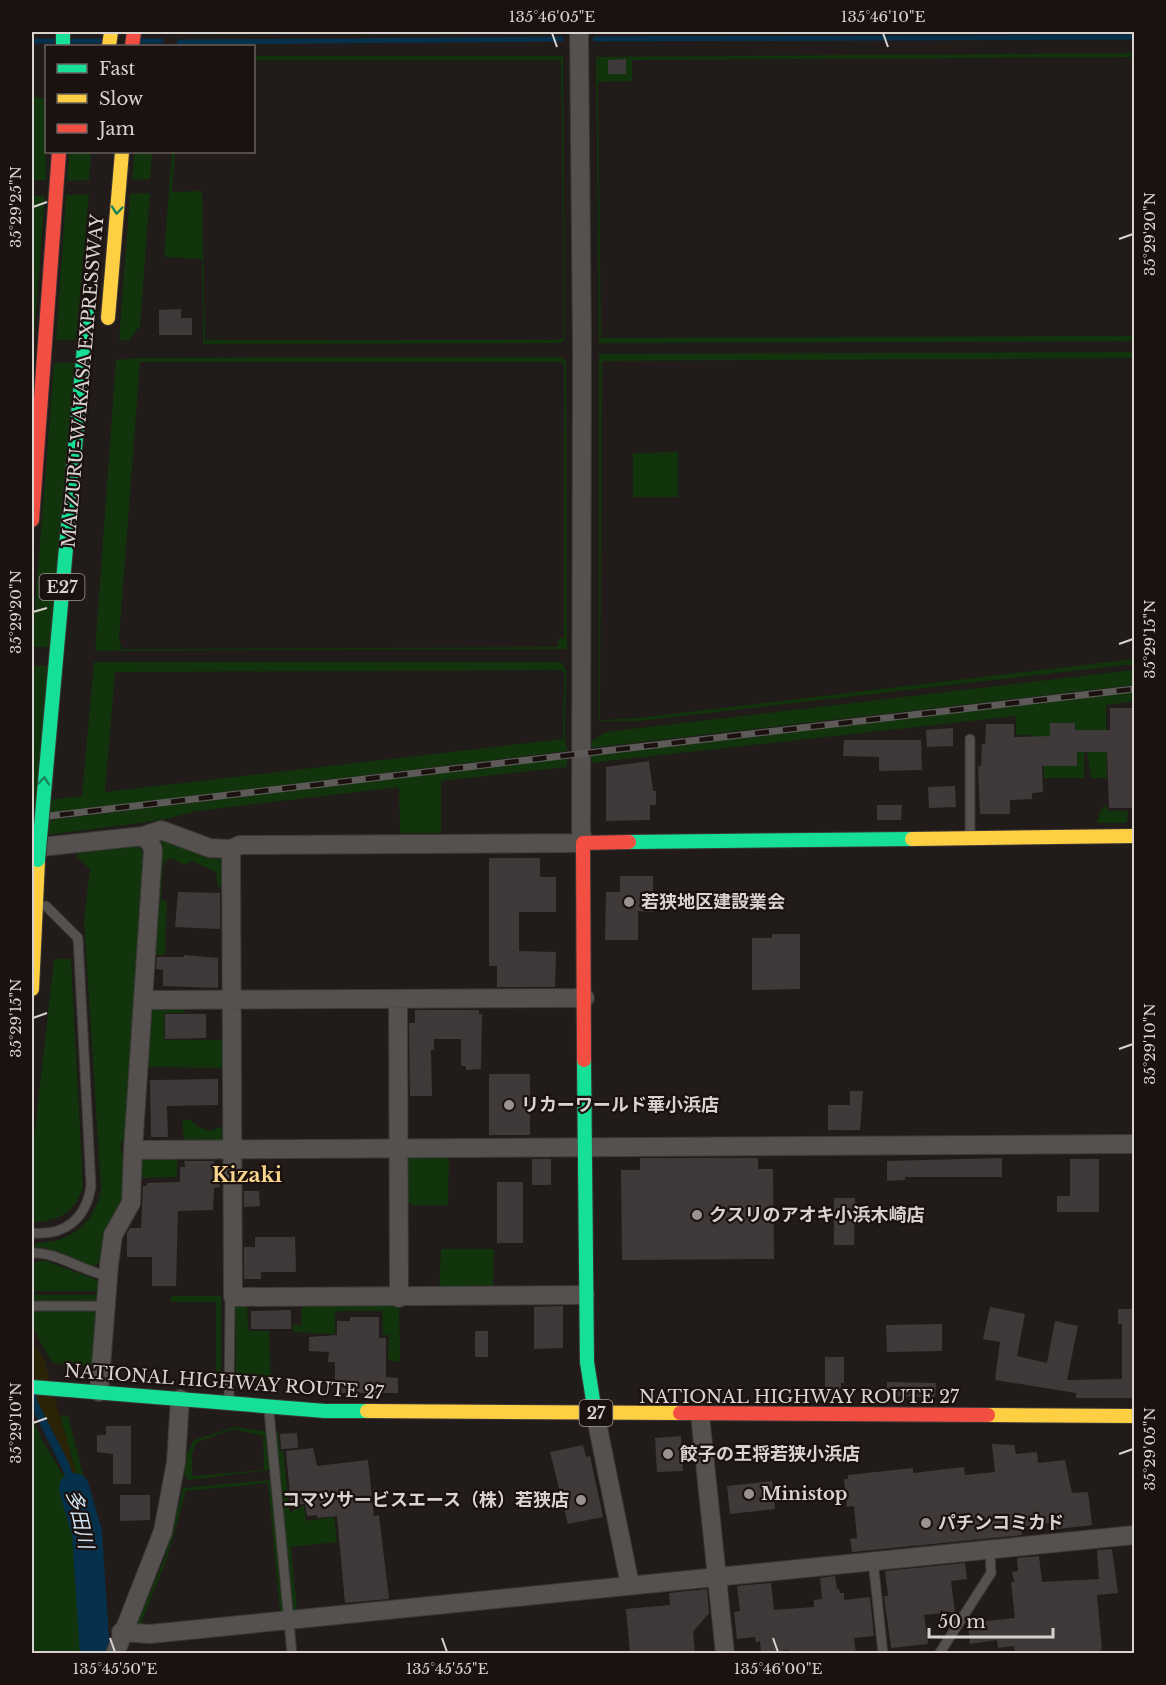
<svg xmlns="http://www.w3.org/2000/svg" width="1166" height="1685" font-family="'Libre Baskerville','Noto Sans JP',serif">
  <style>
    .green { fill: #11340c; fill-rule: evenodd }
    .sand { fill: #2b2306 }
    .water { fill: #06314c }
    .lines { fill: none; stroke-linecap: round; stroke-linejoin: round }
    .stream { stroke: #06314c; stroke-width: 5 }
    .river { stroke: #06314c; stroke-width: 30 }
    .building { fill: #3f3a39 }
    .lane-casing { stroke: #3b3736; stroke-width: 11 }
    .street-casing { stroke: #3b3736; stroke-width: 20 }
    .fast-casing { stroke: #3b3736; stroke-width: 16 }
    .slow-casing { stroke: #3b3736; stroke-width: 16 }
    .jam-casing { stroke: #3b3736; stroke-width: 16 }
    .lane { stroke: #55514f; stroke-width: 9 }
    .street { stroke: #55514f; stroke-width: 18 }
    .fast { stroke: #16e098; stroke-width: 14 }
    .slow { stroke: #ffcf43; stroke-width: 14 }
    .jam { stroke: #f24e42; stroke-width: 14 }
    .rail-casing { stroke: #5d5a59; stroke-width: 7 }
    .rail { stroke: #1b110e; stroke-width: 4.5; stroke-dasharray: 14; stroke-linecap: butt }
    .fast-bridge-casing { stroke: #3b3736; stroke-width: 16; stroke-linecap: butt }
    .fast-bridge { stroke: #16e098; stroke-width: 14 }
    .oneway { stroke: #18835a }
    .ticks { fill: none; stroke: #d9d3d0; stroke-width: 2 }
    .poi-dot { fill: #999390; stroke: #1b110e; stroke-width: 2 }
    .labels { text-anchor: middle; dominant-baseline: central; stroke-width: 4.5; stroke-linejoin: round; paint-order: stroke }
    .shield { fill: #1b110e; stroke: #a09996; stroke-width: 1.5 }
    .shield-label { font-size: 16px; font-weight: bold; fill: #d9d3d0 }
    .street-label { font-size: 18px; fill: #d9d3d0; stroke: #1b110e }
    .poi-label { font-size: 18px; font-weight: bold; fill: #d9d3d0; stroke: #1b110e; text-anchor: start }
    .water-label { font-size: 20px; font-style: italic; fill: #cee1f1; stroke: #1b110e }
    .quarter-label { font-size: 21px; font-weight: bold; fill: #fbd58c; stroke: #1b110e }
    .neatline { fill: none; stroke: #d9d3d0; stroke-width: 2 }
    .ticks-label { font-size: 15px; text-anchor: middle; fill: #d9d3d0 }
  </style>
  <rect width="100%" height="100%" fill="#211b1a"/>
  <path class="green" d="M33,48L32,96L46,99V180H32V49Z
    M1134,53V57L632,60V81L598,82L601,338L1134,336V341L599,343L596,57Z
    M254,56H563L565,338L561,343L203,344L202,259L164,257L172,152H175L172,192L202,191L205,340H559L564,337L561,60H254Z
    M69,152H91L89,180L67,181Z
    M134,152H152L150,179L132,180Z
    M150,193L140,326L129,341L119,340L130,194Z
    M89,194L76,340H56L66,195Z
    M32,196H45L34,339H32Z
    M1134,352V358L602,361L600,720L638,718L1134,659V664L639,721H599V354Z
    M560,357L566,361L567,649L95,651L116,360L137,358ZM140,362H561L564,365V638L558,639V647L122,649L119,639Z
    M54,363H74L51,647H32Z
    M678,452V497H633V453Z
    M94,662H561L566,670L565,742L568,751L32,815V666H49L37,801L82,796ZM561,670L564,673L563,739L105,792L115,672Z
    M1134,670V685L590,748V742L606,732Z
    M1134,692V701L1106,705L1107,778H1091L1087,751L1084,754V778H1044V748L1032,743L1031,735H1016V716L589,763L590,756Z
    M567,758V767L441,781V833H400L399,787L197,811L162,820L32,837V822Z
    M1107,805V811H1128L1127,823H1097L1101,809Z
    M161,838L209,858L222,859L223,887H218L216,872L192,861L185,865L170,858L163,864L161,899L167,902L165,955L151,954Z
    M137,845L147,856L128,1141L120,1143L128,1184L102,1260L93,1267L43,1247L34,1248L36,1243C71,1243 95,1223 101,1189L84,920L90,869L77,857L78,853Z
    M54,959H71L83,1186C77,1212 57,1222 32,1222V1157Z
    M184,1006L185,1013H164V1040H224L225,1068L144,1067L148,1007Z
    M182,1119L191,1120L198,1127L211,1131L219,1127L226,1128V1141H184Z
    M177,1156V1177L140,1178V1158Z
    M410,1156H449L448,1205H412L405,1200V1160Z
    M441,1249H494L493,1293H439Z
    M43,1260L100,1281L99,1300L32,1301V1295H96V1291H32V1263Z
    M171,1296H221V1377H216V1302H171Z
    M247,1301L248,1331H269L271,1381L236,1379L235,1305Z
    M302,1301L399,1302L400,1362L388,1360L389,1335H383L382,1311H339L335,1314V1334L293,1332V1325H301Z
    M32,1309L99,1310L95,1367L52,1363L32,1326Z
    M32,1415C41,1447 65,1471 77,1501C94,1545 90,1607 93,1653H32Z
    M60,1415L68,1416L98,1533L105,1653H101L92,1529Z
    M234,1427L265,1431L270,1470L189,1480L184,1475L187,1454L194,1440ZM234,1429L263,1436L264,1470L192,1476V1453L197,1442Z
    M275,1432H278L280,1451H283L290,1513L297,1507L304,1506L306,1521L334,1517L337,1542L291,1547L297,1609H310L292,1611Z
    M271,1480L284,1610L281,1613L141,1628L138,1622L165,1557L183,1488ZM268,1483L280,1611L144,1626L142,1621L167,1558L186,1491Z"/>
  <path class="sand" d="M36,1345L44,1360L92,1529L68,1461L37,1401L32,1361V1352Z"/>
  <path class="water" d="M32,1361L37,1401L68,1461L92,1529L84,1526L68,1481L34,1412Z"/>
  <g class="lines">
    <path class="stream" d="M595,39L1134,37
      M32,41H55
      M70,41H100
      M142,41H161
      M179,42L561,39"/>
    <path class="river" d="M74,1488L87,1533L95,1654"/>
  </g>
  <path class="building" d="M626,59V74H608V60Z
    M181,309V318H192V335H159V310Z
    M1110,708H1134V808H1109L1107,752H1077V766H1042L1043,792L1032,793V799L1010,800V814H980L978,766H981L982,744H985L986,724H1014V737L1050,736V723H1075V730H1110Z
    M953,728V746L927,747L926,730Z
    M844,740H921L922,770L879,771V757L843,756Z
    M649,761L653,791H656V805H650V820L606,821V767Z
    M955,786L956,807L929,808L928,787Z
    M877,805H902L901,820H877Z
    M489,858H540V877H556V912H519V951L556,952L555,987H497V966H489Z
    M620,876H653V912L638,911V940H605L606,892H620Z
    M178,892L220,893V929L175,927Z
    M772,934H800V989L752,990V938H772Z
    M184,955L218,958V988L163,986V970L156,969L157,957H184Z
    M415,1010H479V1014H482L481,1069L466,1070V1066H461V1039H434V1050H431L432,1096H410L409,1023H415Z
    M165,1014H206V1038L165,1039Z
    M489,1074H530V1135H489Z
    M218,1079V1105L167,1106L168,1137H151L150,1080Z
    M850,1091H863L860,1130H828V1105H850Z
    M640,1158H758V1169H773L774,1259L622,1260L621,1170H640Z
    M1002,1158V1177H905V1180L887,1181V1161Z
    M532,1159H551V1185H532Z
    M1070,1159H1099V1212H1057V1196H1070Z
    M184,1161H214L215,1173H220V1187L214,1188L213,1210L178,1211L176,1286H152V1257H127V1233L130,1228H141L143,1186H147V1183L180,1182V1167H185Z
    M497,1182H523V1243H497Z
    M244,1191H259L260,1206L244,1207Z
    M834,1198H855L854,1245H834Z
    M255,1237H295L296,1272H261V1279H244V1247H255Z
    M563,1306V1348L534,1349V1307Z
    M990,1307L1025,1314L1017,1356L1047,1363L1055,1321L1078,1326L1067,1380L1122,1379V1324H1118V1309H1134V1398H1076V1393L995,1380L1000,1342L983,1339Z
    M291,1310V1329H251V1311Z
    M350,1317H379V1338H386V1377L398,1378V1393H335V1362H328L329,1352L309,1351V1337L337,1335V1321H350Z
    M942,1324V1351L887,1352L886,1325Z
    M475,1331H488V1357H475Z
    M825,1357H844V1383H841V1394L825,1393Z
    M887,1382L936,1383L935,1397L887,1396Z
    M106,1426H131V1484H113V1454L97,1452V1435H106Z
    M297,1433L298,1448L281,1449L280,1434Z
    M681,1436L683,1471L657,1472L655,1438Z
    M992,1444L1014,1445L1016,1454L1037,1452L1038,1463L1065,1460L1072,1493L1088,1492L1092,1525L1050,1530L1049,1523L1021,1527L1022,1535L852,1552L850,1539L857,1538L854,1506L847,1507L844,1479H848V1475L913,1468V1473L964,1467L965,1475L995,1472Z
    M583,1445L586,1457L590,1456L603,1517L568,1524L550,1452Z
    M313,1448L317,1466L368,1460L374,1516L379,1515L389,1599L345,1603L337,1516L317,1518V1515L307,1516L305,1504L291,1505L286,1451Z
    M772,1481L775,1509L730,1514L727,1486Z
    M120,1495H150V1520L120,1521Z
    M1112,1549L1118,1593L1097,1595L1102,1650L1092,1653H1015L1014,1646L998,1648L997,1640L970,1644L968,1623L1015,1618L1011,1582H1014L1012,1572L1018,1571L1017,1558L1039,1556L1042,1582L1099,1579L1097,1550Z
    M965,1563L967,1579L951,1581L955,1612L924,1615L928,1644L891,1648L884,1596H888L885,1571Z
    M835,1576L837,1589H839L840,1593H844V1600L870,1597L874,1636L854,1638L856,1653H789V1650L761,1653L760,1641L756,1642L755,1637L737,1639L734,1612L740,1611L737,1586L771,1583L774,1610L814,1607V1600L822,1599L820,1578Z
    M707,1589L709,1613L693,1632L695,1653H630L626,1609L670,1605L669,1593Z"/>
  <g class="lines">
    <defs>
      <path id="lane" d="M970,836V739
        M32,1233C65,1236 86,1219 91,1186L78,938L46,906
        M32,1253C57,1252 82,1271 108,1276
        M32,1306H105
        M229,1399L230,1302L233,1297
        M269,1411L292,1654
        M873,1560L883,1654
        M939,1654L991,1573L990,1549"/>
      <path id="street" d="M143,836L151,844L153,850L133,1150L1134,1144
        M32,848L143,836L161,830L210,848L231,849L240,845L583,843L581,830L582,348L579,32
        M231,849L233,1297L585,1295
        M398,999L399,1298
        M143,1000L585,998
        M99,1392L109,1265L113,1235L131,1203L133,1150
        M595,1413L630,1585
        M700,1415L725,1654
        M121,1632L150,1634L1134,1535
        M115,1654L163,1531L176,1462L180,1399"/>
      <path id="fast" d="M63,32V46
        M629,842L912,839
        M584,1060L587,1362L595,1413
        M32,1387L325,1411H367"/>
      <path id="slow" d="M109,46L111,32
        M108,318L122,152
        M912,839L1134,836
        M32,989L38,860
        M367,1411L680,1413
        M988,1415L1134,1416"/>
      <path id="jam" d="M132,46L134,32
        M32,520L59,152
        M584,1060L583,843L629,842
        M680,1413L988,1415"/>
    </defs>
    <use href="#lane" class="lane-casing"/>
    <use href="#street" class="street-casing"/>
    <use href="#fast" class="fast-casing"/>
    <use href="#slow" class="slow-casing"/>
    <use href="#jam" class="jam-casing"/>
    <use href="#lane" class="lane"/>
    <use href="#street" class="street"/>
    <use href="#fast" class="fast"/>
    <use href="#slow" class="slow"/>
    <use href="#jam" class="jam"/>
    <defs>
      <path id="rail" d="M32,818L1134,689"/>
    </defs>
    <use href="#rail" class="rail-casing"/>
    <use href="#rail" class="rail"/>
    <defs>
      <path id="fast-bridge" d="M38,860L87,314"/>
    </defs>
    <use href="#fast-bridge" class="fast-bridge-casing"/>
    <use href="#fast-bridge" class="fast-bridge"/>
  </g>
  <defs><path id="oneway-chevron" d="M-2-3.5L2.5 0L-2 3.5" fill="none" stroke-width="1.6" stroke-linecap="round" stroke-linejoin="round" transform="scale(1.5)"/></defs>
  <g class="oneway">
    <use href="#oneway-chevron" transform="translate(117 210) rotate(95)"/>
    <use href="#oneway-chevron" transform="translate(44 781) rotate(-85)"/>
  </g>
  <path class="ticks" d="M552,33L557,47M883,33L888,47M33,207L47,202M1119,239L1133,234M33,612L47,608M1119,644L1133,639M33,1018L47,1013M1119,1049L1133,1044M33,1423L47,1418M1119,1454L1133,1449M110,1638L115,1652M442,1638L447,1652M773,1638L778,1652"/>
  <g class="poi-dot">
    <circle cx="629" cy="902" r="6"/>
    <circle cx="509" cy="1105" r="6"/>
    <circle cx="697" cy="1215" r="6"/>
    <circle cx="668" cy="1454" r="6"/>
    <circle cx="749" cy="1494" r="6"/>
    <circle cx="581" cy="1500" r="6"/>
    <circle cx="926" cy="1523" r="6"/>
  </g>
  <g class="labels">
    <g class="shield">
      <rect x="39.5" y="574" width="45" height="26" rx="4.5"/>
      <rect x="579.5" y="1400" width="33" height="26" rx="4.5"/>
    </g>
    <g class="shield-label">
      <text x="62" y="587">E27</text>
      <text x="596" y="1413">27</text>
    </g>
    <g class="street-label">
      <text transform="translate(83 381) rotate(-85)">MAIZURU-WAKASA EXPRESSWAY</text>
      <text transform="translate(224 1382) rotate(4)">NATIONAL HIGHWAY ROUTE 27</text>
      <text x="799" y="1397">NATIONAL HIGHWAY ROUTE 27</text>
    </g>
    <g class="poi-label">
      <text x="641" y="902">若狭地区建設業会</text>
      <text x="521" y="1105">リカーワールド華小浜店</text>
      <text x="709" y="1215">クスリのアオキ小浜木崎店</text>
      <text x="680" y="1454">餃子の王将若狭小浜店</text>
      <text x="761" y="1494">Ministop</text>
      <text x="569" y="1500" text-anchor="end">コマツサービスエース（株）若狭店</text>
      <text x="938" y="1523">パチンコミカド</text>
    </g>
    <g class="water-label">
      <text transform="translate(80 1519) rotate(77)">多田川</text>
    </g>
    <g class="quarter-label">
      <text x="247" y="1175">Kizaki</text>
    </g>
  </g>
  <rect width="1166" height="1685" fill="none" stroke="#1b110e" stroke-width="66"/>
  <rect x="45" y="45" width="210" height="108" fill="#1b110e" stroke="#675f5c" stroke-width="1.5"/>
  <rect x="57" y="64" width="30" height="9" fill="#16e098" stroke="#675f5c" stroke-width="1.5"/>
  <text x="99" y="75" font-size="18" fill="#d9d3d0">Fast</text>
  <rect x="57" y="94" width="30" height="9" fill="#ffcf43" stroke="#675f5c" stroke-width="1.5"/>
  <text x="99" y="105" font-size="18" fill="#d9d3d0">Slow</text>
  <rect x="57" y="124" width="30" height="9" fill="#f24e42" stroke="#675f5c" stroke-width="1.5"/>
  <text x="99" y="135" font-size="18" fill="#d9d3d0">Jam</text>
  <path d="M929 1628v9h124v-9" fill="none" stroke="#d9d3d0" stroke-width="3"/>
  <text x="938" y="1628" font-size="18" fill="#d9d3d0" stroke="#1b110e" stroke-width="4.5" paint-order="stroke">50 m</text>
  <rect x="33" y="33" width="1100" height="1619" class="neatline"/>
  <g class="ticks-label">
    <text x="552" y="22">135°46'05"E</text>
    <text x="883" y="22">135°46'10"E</text>
    <text transform="translate(16 207) rotate(-90)" y="5">35°29'25"N</text>
    <text transform="translate(1150 234) rotate(-90)" y="5">35°29'20"N</text>
    <text transform="translate(16 612) rotate(-90)" y="5">35°29'20"N</text>
    <text transform="translate(1150 639) rotate(-90)" y="5">35°29'15"N</text>
    <text transform="translate(16 1018) rotate(-90)" y="5">35°29'15"N</text>
    <text transform="translate(1150 1044) rotate(-90)" y="5">35°29'10"N</text>
    <text transform="translate(16 1423) rotate(-90)" y="5">35°29'10"N</text>
    <text transform="translate(1150 1449) rotate(-90)" y="5">35°29'05"N</text>
    <text x="115" y="1674">135°45'50"E</text>
    <text x="447" y="1674">135°45'55"E</text>
    <text x="778" y="1674">135°46'00"E</text>
  </g>
</svg>
